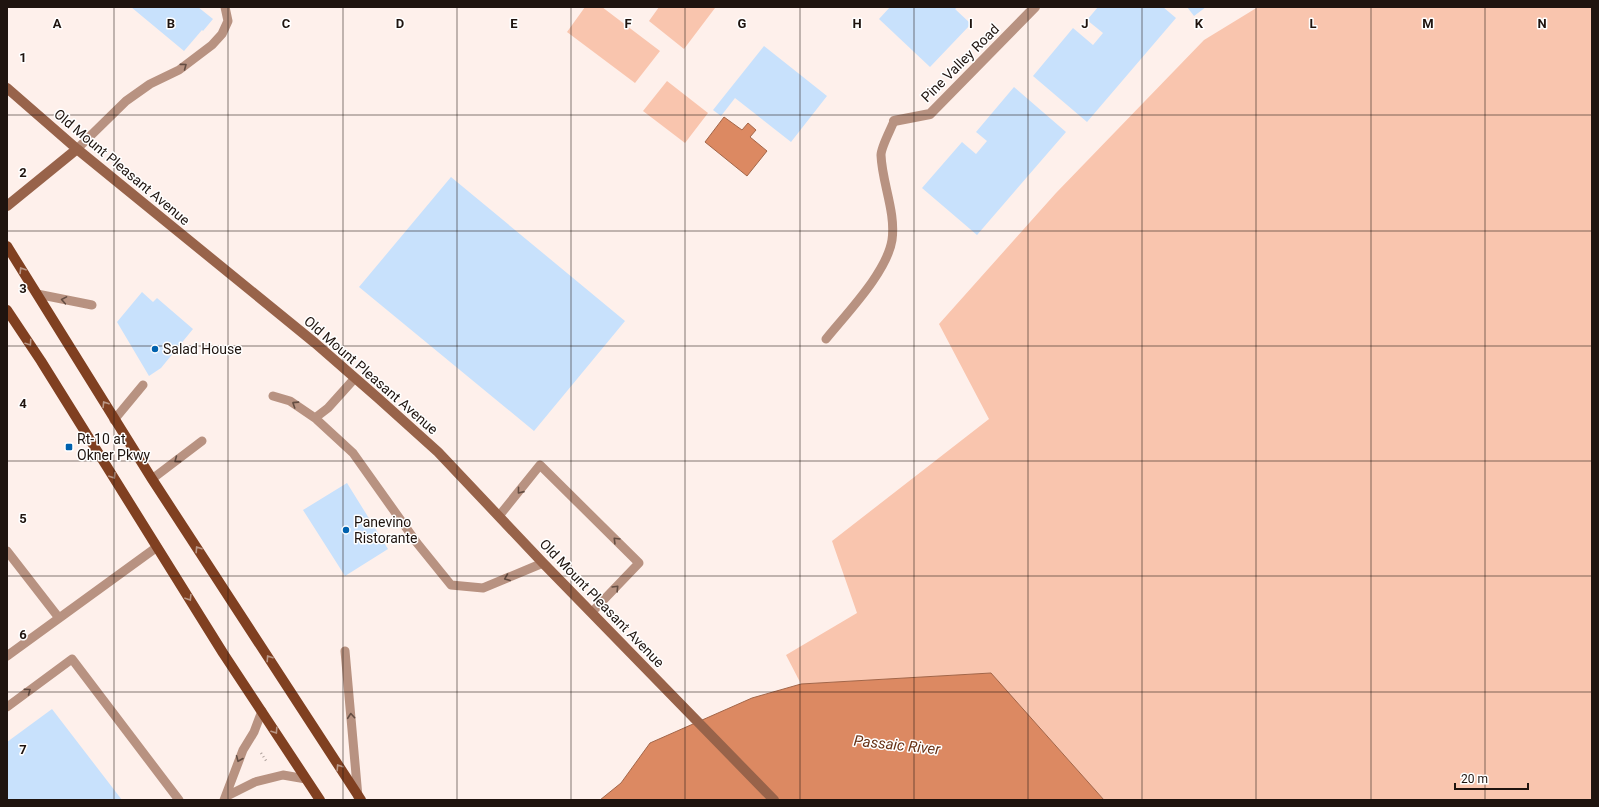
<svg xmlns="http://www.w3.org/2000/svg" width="1599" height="807" font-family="Roboto,sans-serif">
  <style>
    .green { fill: #f9c5ae }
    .water { fill: #dc8962; stroke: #a36649 }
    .building { fill: #c8e1fc }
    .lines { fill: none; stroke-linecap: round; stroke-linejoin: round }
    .path { stroke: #ada09b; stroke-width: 2.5; stroke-dasharray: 1 3; stroke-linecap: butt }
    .lane { stroke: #b89281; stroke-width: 9 }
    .street { stroke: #b89281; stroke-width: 10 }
    .secondary { stroke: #98634a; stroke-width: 10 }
    .primary { stroke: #804021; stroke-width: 10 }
    .oneway { stroke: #644d42 }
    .oneway2 { stroke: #b99685 }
    .grid { fill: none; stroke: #1f140f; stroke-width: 1; stroke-opacity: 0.55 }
    .poi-dot { fill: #0061ae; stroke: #fff; stroke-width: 1.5 }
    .labels { text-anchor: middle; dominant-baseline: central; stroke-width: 3; stroke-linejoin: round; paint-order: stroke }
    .street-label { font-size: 14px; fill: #1f140f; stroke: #fff }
    .poi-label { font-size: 14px; fill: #1f140f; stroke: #fff; text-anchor: start }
    .water-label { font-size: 15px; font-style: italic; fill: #673115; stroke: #fff }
    .grid-label { font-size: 13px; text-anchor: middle; font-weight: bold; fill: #1f140f; stroke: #fff; stroke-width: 3; stroke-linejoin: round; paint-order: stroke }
  </style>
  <rect width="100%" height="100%" fill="#fef0eb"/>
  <path class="green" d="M585,7H602L660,51L635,83L567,32Z
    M659,7H714L715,8L684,49L649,21Z
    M1258,7H1592V800H1104L991,673L801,684L786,655L857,613L832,541L989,419L939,324L1056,193L1204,40Z
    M667,81L708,113L685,143L643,111Z"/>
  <path class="water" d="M724,117L742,130L748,123L756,130L750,137L767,151L747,176L705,142Z
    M991,673L1104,800H600L621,783L650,743L752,698L801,684Z"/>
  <path class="building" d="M131,7H198L213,19L203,31L202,30L184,51Z
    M890,7H958L955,9L971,24L930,67L879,19Z
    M1098,7H1163L1176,18L1087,122L1033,76L1073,28L1093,45L1103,33L1087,20Z
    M1187,7H1206L1194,16Z
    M764,46L827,96L791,142L735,98L721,116L713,110Z
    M1014,87L1066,132L977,235L922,188L962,142L976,154L987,141L976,132Z
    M451,177L625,321L534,431L359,287Z
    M142,292L153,302L157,298L193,329L161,368L149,376L117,322Z
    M347,483L388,549L345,576L303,510Z
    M52,709L122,800H7V742Z"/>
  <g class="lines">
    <path class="path" d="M261,753L267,762"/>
    <path class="lane" d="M77,149L126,101L150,84L179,70L212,45L222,34L228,21L225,7
      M37,294L92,305
      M826,339C847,313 887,272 892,240C896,212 882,183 881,155C881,147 891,129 894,121
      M273,396L290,401L315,418L353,453L417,543L451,585L483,588L543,563
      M315,418L328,408L355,378
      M114,420L143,385
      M152,479L202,441
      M499,516L540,465L639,563L592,612
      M7,551L59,618
      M345,651L358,797
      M7,656L157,547
      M7,707L72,659L179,800
      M227,796L255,782L283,775L306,779
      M224,800L243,750L254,732L262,711"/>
    <path class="street" d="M894,121L930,114L1035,7"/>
    <path class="secondary" d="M7,88L77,149L315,343L378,398L438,452L543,563L774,800
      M7,206L77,149"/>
    <path class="primary" d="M7,246L152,479L361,800
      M7,310L41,361L223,653L320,800"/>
  </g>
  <defs><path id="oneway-chevron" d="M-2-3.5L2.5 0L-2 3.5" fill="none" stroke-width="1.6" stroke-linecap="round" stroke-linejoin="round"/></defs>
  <g class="oneway">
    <use href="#oneway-chevron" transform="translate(184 66) rotate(-37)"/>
    <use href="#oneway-chevron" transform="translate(64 300) rotate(-170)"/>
    <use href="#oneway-chevron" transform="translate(295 404) rotate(-147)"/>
    <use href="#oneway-chevron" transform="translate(177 460) rotate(143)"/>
    <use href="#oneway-chevron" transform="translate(520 491) rotate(129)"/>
    <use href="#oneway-chevron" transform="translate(616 540) rotate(-135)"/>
    <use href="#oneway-chevron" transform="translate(507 578) rotate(158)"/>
    <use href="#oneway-chevron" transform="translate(616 588) rotate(-46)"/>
    <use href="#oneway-chevron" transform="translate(28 691) rotate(-37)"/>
    <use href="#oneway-chevron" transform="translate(351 716) rotate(-95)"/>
    <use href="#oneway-chevron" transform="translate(239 759) rotate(113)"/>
  </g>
  <g class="oneway2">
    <use href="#oneway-chevron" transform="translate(22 270) rotate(-122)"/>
    <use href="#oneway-chevron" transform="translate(29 343) rotate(56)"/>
    <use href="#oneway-chevron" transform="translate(105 404) rotate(-122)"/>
    <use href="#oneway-chevron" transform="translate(113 476) rotate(58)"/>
    <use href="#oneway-chevron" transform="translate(198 549) rotate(-123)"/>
    <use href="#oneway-chevron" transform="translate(189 598) rotate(58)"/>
    <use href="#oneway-chevron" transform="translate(269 658) rotate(-123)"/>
    <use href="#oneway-chevron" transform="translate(275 731) rotate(57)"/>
    <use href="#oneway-chevron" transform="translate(339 767) rotate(-123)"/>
  </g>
  <path class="grid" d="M114,7V800M228,7V800M343,7V800M457,7V800M571,7V800M685,7V800M800,7V800M914,7V800M1028,7V800M1142,7V800M1256,7V800M1371,7V800M1485,7V800M7,115H1592M7,231H1592M7,346H1592M7,461H1592M7,576H1592M7,692H1592"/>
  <g class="poi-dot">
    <circle cx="155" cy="349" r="4"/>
    <rect x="65" y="443" width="8" height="8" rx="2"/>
    <circle cx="346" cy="530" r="4"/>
  </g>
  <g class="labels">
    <g class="street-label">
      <text transform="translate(960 63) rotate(-45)">Pine Valley Road</text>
      <text transform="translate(122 167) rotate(40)">Old Mount Pleasant Avenue</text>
      <text transform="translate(371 375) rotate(41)">Old Mount Pleasant Avenue</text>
      <text transform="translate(602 603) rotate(46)">Old Mount Pleasant Avenue</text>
    </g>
    <g class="poi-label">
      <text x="163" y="349">Salad House</text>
      <text x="77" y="439">Rt-10 at<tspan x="77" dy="16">Okner Pkwy</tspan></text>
      <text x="354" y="522">Panevino<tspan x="354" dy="16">Ristorante</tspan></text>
    </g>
    <g class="water-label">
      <text transform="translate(897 745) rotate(6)">Passaic River</text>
    </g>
  </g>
  <g class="grid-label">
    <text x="57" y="28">A</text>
    <text x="171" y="28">B</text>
    <text x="286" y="28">C</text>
    <text x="400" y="28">D</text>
    <text x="514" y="28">E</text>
    <text x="628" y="28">F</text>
    <text x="742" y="28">G</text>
    <text x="857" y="28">H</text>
    <text x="971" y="28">I</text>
    <text x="1085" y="28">J</text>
    <text x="1199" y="28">K</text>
    <text x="1313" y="28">L</text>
    <text x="1428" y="28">M</text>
    <text x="1542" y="28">N</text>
    <text x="23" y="62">1</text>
    <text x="23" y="177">2</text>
    <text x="23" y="293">3</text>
    <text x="23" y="408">4</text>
    <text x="23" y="523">5</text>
    <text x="23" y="639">6</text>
    <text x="23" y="754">7</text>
  </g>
  <rect width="1599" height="807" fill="none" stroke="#1f140f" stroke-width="16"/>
  <path d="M1455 783v6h73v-6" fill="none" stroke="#1f140f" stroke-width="2"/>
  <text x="1461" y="783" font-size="12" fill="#1f140f" stroke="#ffffff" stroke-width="3" paint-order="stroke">20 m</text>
</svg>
